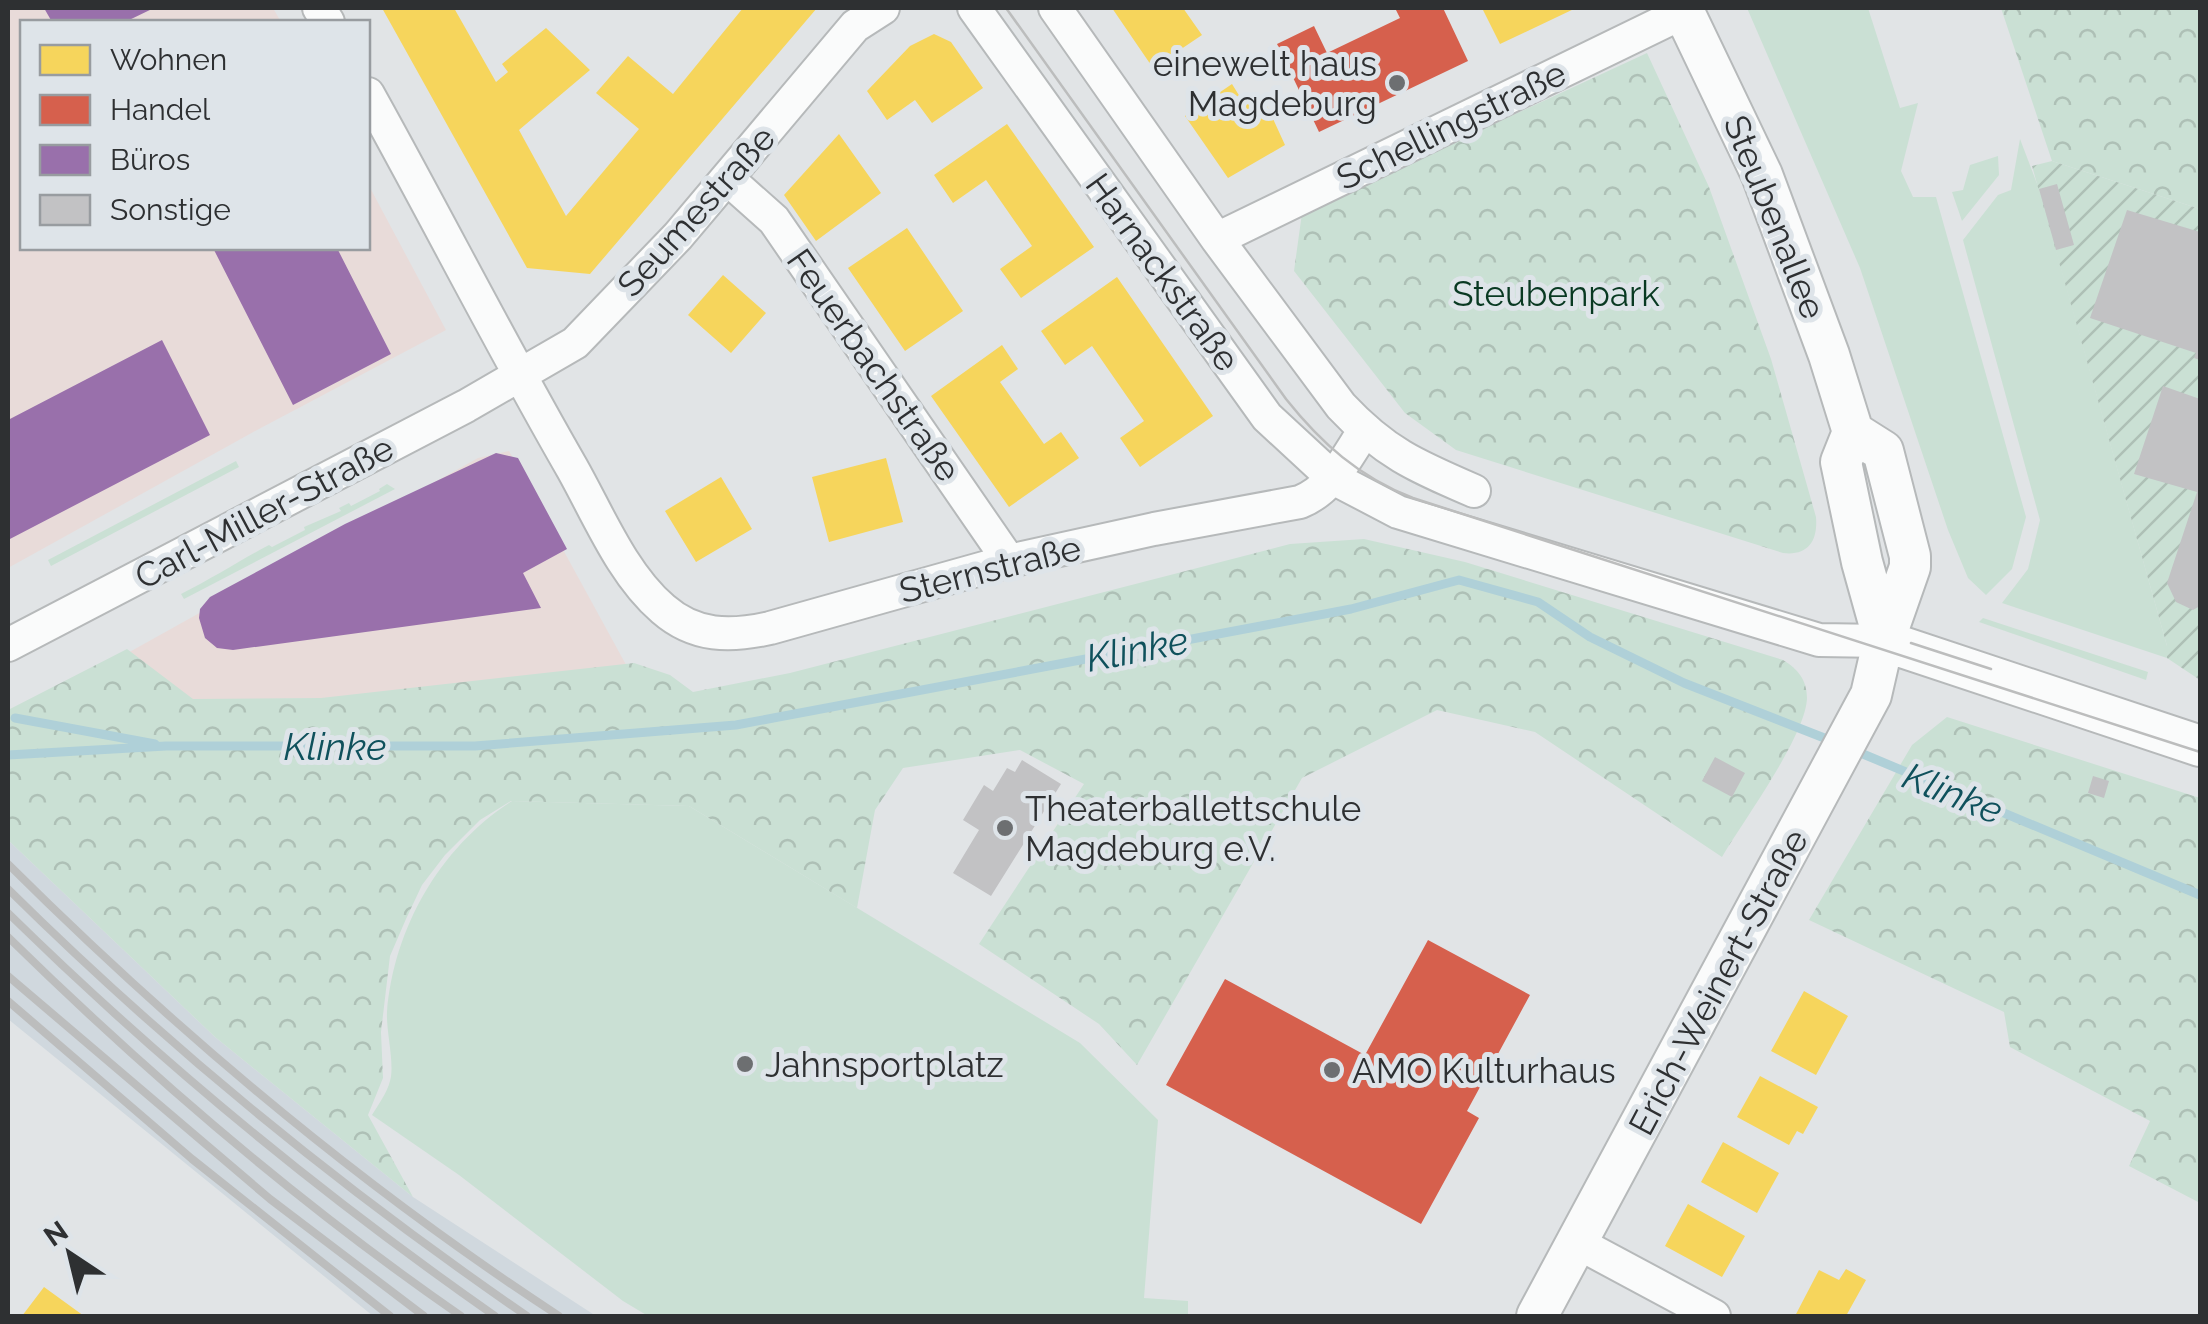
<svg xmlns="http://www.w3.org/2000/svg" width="2208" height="1324" font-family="Raleway,sans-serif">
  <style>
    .commercial { fill: #e8dbd9 }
    .built { fill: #d0d8de }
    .grass { fill: #cae0d4 }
    .park { fill: url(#park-crowns) }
    .garden { fill: url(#garden-furrows) }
    .homes { fill: #f6d55c }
    .shops { fill: #d6604d }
    .offices { fill: #9970ab }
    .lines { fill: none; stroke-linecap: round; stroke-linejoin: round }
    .stream { stroke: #afd0d8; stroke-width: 9 }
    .building { fill: #c2c2c4 }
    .minor-casing { stroke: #b6b9ba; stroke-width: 36 }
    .major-casing { stroke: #b6b9ba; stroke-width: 44 }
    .minor { stroke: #fafbfb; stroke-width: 32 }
    .major { stroke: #fafbfb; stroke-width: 40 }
    .tram { stroke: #bcbdbd; stroke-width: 2.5 }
    .rail { stroke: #bcbdbd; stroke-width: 8 }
    .poi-dot { fill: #6d6f71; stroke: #dee4e9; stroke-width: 4 }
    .labels { text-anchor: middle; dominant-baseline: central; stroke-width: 10; stroke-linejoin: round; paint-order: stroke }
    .poi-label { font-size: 35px; fill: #2e3032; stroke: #dee4e9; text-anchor: start }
    .street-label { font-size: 35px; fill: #2e3032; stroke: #dee4e9 }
    .park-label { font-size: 35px; fill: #093922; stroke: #dee4e9 }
    .water-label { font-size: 38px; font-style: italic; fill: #0f515c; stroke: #dee4e9 }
  </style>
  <defs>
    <pattern id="park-crowns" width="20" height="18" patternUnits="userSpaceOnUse" patternTransform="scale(2.5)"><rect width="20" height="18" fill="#cae0d4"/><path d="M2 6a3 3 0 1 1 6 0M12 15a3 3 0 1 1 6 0" fill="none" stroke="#aec0b6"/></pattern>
    <pattern id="garden-furrows" width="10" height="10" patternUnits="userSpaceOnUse" patternTransform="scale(2.5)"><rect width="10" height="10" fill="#cae0d4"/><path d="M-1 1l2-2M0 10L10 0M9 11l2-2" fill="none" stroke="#aec0b6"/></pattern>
  </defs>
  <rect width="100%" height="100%" fill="#e1e4e6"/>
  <path class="commercial" d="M8,8H273L281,22H22V248H368V184L446,330L257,430L8,568Z
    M509,451L630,672L654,692L38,703L478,458Z"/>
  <path class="built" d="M8,840L215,1037L413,1197L596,1316H373L8,1019Z"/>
  <path class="grass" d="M1747,8H1868L1900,108L1918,103L1901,171L1913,197H1936L2026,517L2012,569L1986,595L1968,578L1948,530L1860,268Z
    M2020,139L2039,189L2167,646V658L2002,603L2028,569L2040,520L1963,240L1998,195L2011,190Z
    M1998,156L1999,175L1962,221L1952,192L1963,190L1970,165Z
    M236,461L239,467L51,566L48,560Z
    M387,484L395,489L184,599L181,594C215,577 239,561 269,545L272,547L305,530L304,527L341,511L339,508L349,503L351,506L380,491L379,489Z
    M1983,618L2148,672L2146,680L1979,622Z
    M512,801L689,806L1080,1043L1158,1120L1144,1298L1188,1301V1316H648L623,1301L459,1175L372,1115C378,1105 387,1093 390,1081C395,1064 386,1032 387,1012C394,928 440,847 512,801Z"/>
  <path class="park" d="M2001,8H2200V209L2052,161Z
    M1647,53L1709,187L1771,359L1816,517C1818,541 1808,556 1783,553L1456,450L1405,413L1294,271L1302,213Z
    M1364,539L1465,562L1783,660C1798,669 1807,680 1807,698C1806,736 1743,821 1722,857L1535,732L1437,710L1302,778L1137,1065L1099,1024L979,944L1084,784L1020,750L903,768L875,810L857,908L689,806L511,801L480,820L445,855L422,885L406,919L390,956L381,1032L383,1078L368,1115L413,1197L215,1037L8,840V710L127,649L193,699L321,698L634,663L670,675L693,692L790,673L1290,544Z
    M1947,717L2200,798V1203L2129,1166L2150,1121L2010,1047L2004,1012L1809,920L1912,745Z"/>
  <path class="garden" d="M2052,161L2200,209V680L2167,658V646L2032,166Z"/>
  <path class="homes" d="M382,8H454L496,82L508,72L502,64L546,28L590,70L519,130L566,216L639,129L596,93L628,56L673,94L743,8H817L590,274L527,268Z
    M1112,8H1183L1202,35L1153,68Z
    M1482,8H1576L1500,44Z
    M934,34L951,42L983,88L932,123L915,100L887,120L867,91L910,46Z
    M1232,84L1245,105L1263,97L1285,145L1228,178L1185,116Z
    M1007,124L1094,247L1021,298L1000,269L1032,246L986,180L953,203L934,175Z
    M839,134L881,193L816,241L784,195Z
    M907,228L963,311L905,351L848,268Z
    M723,275L766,313L731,353L688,315Z
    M1117,277L1213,416L1140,467L1120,438L1144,421L1092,346L1065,365L1041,331Z
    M1002,345L1018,369L1000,382L1044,444L1061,432L1079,458L1009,507L931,396Z
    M886,458L903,522L829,542L812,477Z
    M721,477L752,529L696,562L665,511Z
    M1804,991L1848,1016L1816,1075L1771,1051Z
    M1760,1076L1818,1107L1803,1134L1797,1131L1789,1145L1737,1117Z
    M1723,1142L1779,1173L1757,1213L1701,1182Z
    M1688,1204L1745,1236L1722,1277L1665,1246Z
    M1846,1269L1866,1280L1846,1316H1795L1819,1270L1839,1280Z
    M44,1287L84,1316H22Z"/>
  <path class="shops" d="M1395,8H1443L1468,61L1319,132L1277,44L1314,26L1327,53L1400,18Z
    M1428,940L1530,995L1467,1111L1479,1118L1421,1224L1166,1085L1225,979L1365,1055Z"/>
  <path class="offices" d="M44,8H154L125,22H52Z
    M213,248H337L391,354L293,405Z
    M162,340L210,435L8,540V420Z
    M496,453L518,458L567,549L523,573L541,608L233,650L217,648L205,638L199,618L200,609L210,597L345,524Z"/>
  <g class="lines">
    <path class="stream" d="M15,718L155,744
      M1851,749L2200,895
      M8,755L166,746H475L736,725L1351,609L1459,580L1538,602L1590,637L1684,683L1832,741"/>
  </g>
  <path class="building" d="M2057,184L2074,245L2056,250L2039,189Z
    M2127,210L2200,232V360L2194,358L2196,353L2090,318Z
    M2163,386L2200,399V606L2193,610L2176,602L2167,583L2197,492L2134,474Z
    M1715,757L1745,773L1732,797L1702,781Z
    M1022,760L1061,784L991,896L953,873L979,830L963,820L984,785L993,791L1007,768L1015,772Z
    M2093,776L2109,781L2104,798L2088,793Z"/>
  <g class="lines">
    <defs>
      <path id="minor" d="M319,8L328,22
        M974,8L1267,417L1333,478L1398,512L1819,640L1884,641
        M1055,8L1217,239L1341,406C1385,453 1416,466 1474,491
        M368,94C437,218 501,345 572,468C598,514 622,574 663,609C695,637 730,637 770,628L1009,561L1154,529L1300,502C1332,489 1346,458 1364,431
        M728,179L774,220L1009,561
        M1217,239L1684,12
        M8,645L466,406L575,343L678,236L855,26L883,8
        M1578,1243L1714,1316"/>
      <path id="major" d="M1682,8L1762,175L1829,355L1853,432L1841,462L1862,562L1884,641
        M1884,641L2200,746
        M1537,1316L1871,695L1882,647L1910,567V556L1883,451L1853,432"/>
    </defs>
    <use href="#minor" class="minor-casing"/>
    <use href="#major" class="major-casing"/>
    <use href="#minor" class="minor"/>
    <use href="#major" class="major"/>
    <path class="tram" d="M1006,8L1286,399C1321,443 1359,477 1413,498L2200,752
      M1911,643L1991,669"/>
    <path class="rail" d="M8,864C176,1031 360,1186 559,1316
      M8,889C168,1047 342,1189 527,1316
      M8,913C159,1061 322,1195 495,1316
      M8,937C149,1075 299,1204 461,1316
      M8,976L270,1199L424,1316
      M8,1001L192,1159L390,1316"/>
  </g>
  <g class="poi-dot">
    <circle cx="1397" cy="83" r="10"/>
    <circle cx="1005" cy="828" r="10"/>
    <circle cx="745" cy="1064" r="10"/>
    <circle cx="1332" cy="1070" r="10"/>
  </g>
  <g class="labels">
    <g class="poi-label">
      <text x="1377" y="63" text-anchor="end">einewelt haus<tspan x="1377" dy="40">Magdeburg</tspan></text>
      <text x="1025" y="808">Theaterballettschule<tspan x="1025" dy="40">Magdeburg e.V.</tspan></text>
      <text x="765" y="1064">Jahnsportplatz</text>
      <text x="1352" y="1070">AMO Kulturhaus</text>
    </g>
    <g class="street-label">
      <text transform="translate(1451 125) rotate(-26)">Schellingstraße</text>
      <text transform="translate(696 211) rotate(-48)">Seumestraße</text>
      <text transform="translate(1775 217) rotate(68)">Steubenallee</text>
      <text transform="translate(1163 272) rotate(54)">Harnackstraße</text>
      <text transform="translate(874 365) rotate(55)">Feuerbachstraße</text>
      <text transform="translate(264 512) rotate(-28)">Carl-Miller-Straße</text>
      <text transform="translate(990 569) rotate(-14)">Sternstraße</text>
      <text transform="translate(1718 982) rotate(-62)">Erich-Weinert-Straße</text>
    </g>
    <g class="park-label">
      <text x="1556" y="293">Steubenpark</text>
    </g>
    <g class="water-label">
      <text transform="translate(1137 649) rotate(-11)">Klinke</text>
      <text x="335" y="746">Klinke</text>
      <text transform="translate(1953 793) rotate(22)">Klinke</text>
    </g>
  </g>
  <rect width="2208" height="1324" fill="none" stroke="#2e3032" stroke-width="20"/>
  <rect x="20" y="20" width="350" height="230" fill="#dee4e9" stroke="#989ca0" stroke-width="2.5"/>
  <rect x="40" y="45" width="50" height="30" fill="#f6d55c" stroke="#989ca0" stroke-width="2.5"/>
  <text x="110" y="70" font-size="30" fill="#2e3032">Wohnen</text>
  <rect x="40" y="95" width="50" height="30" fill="#d6604d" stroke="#989ca0" stroke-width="2.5"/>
  <text x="110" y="120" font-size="30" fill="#2e3032">Handel</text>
  <rect x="40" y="145" width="50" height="30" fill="#9970ab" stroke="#989ca0" stroke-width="2.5"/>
  <text x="110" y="170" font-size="30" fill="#2e3032">Büros</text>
  <rect x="40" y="195" width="50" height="30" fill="#c2c2c4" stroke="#989ca0" stroke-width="2.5"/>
  <text x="110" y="220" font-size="30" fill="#2e3032">Sonstige</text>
  <g transform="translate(70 1254) rotate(325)" stroke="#dee4e9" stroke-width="8" paint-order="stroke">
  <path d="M0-8L18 38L0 25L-18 38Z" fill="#2e3032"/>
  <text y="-15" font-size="28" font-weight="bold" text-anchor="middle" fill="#2e3032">N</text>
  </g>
</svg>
